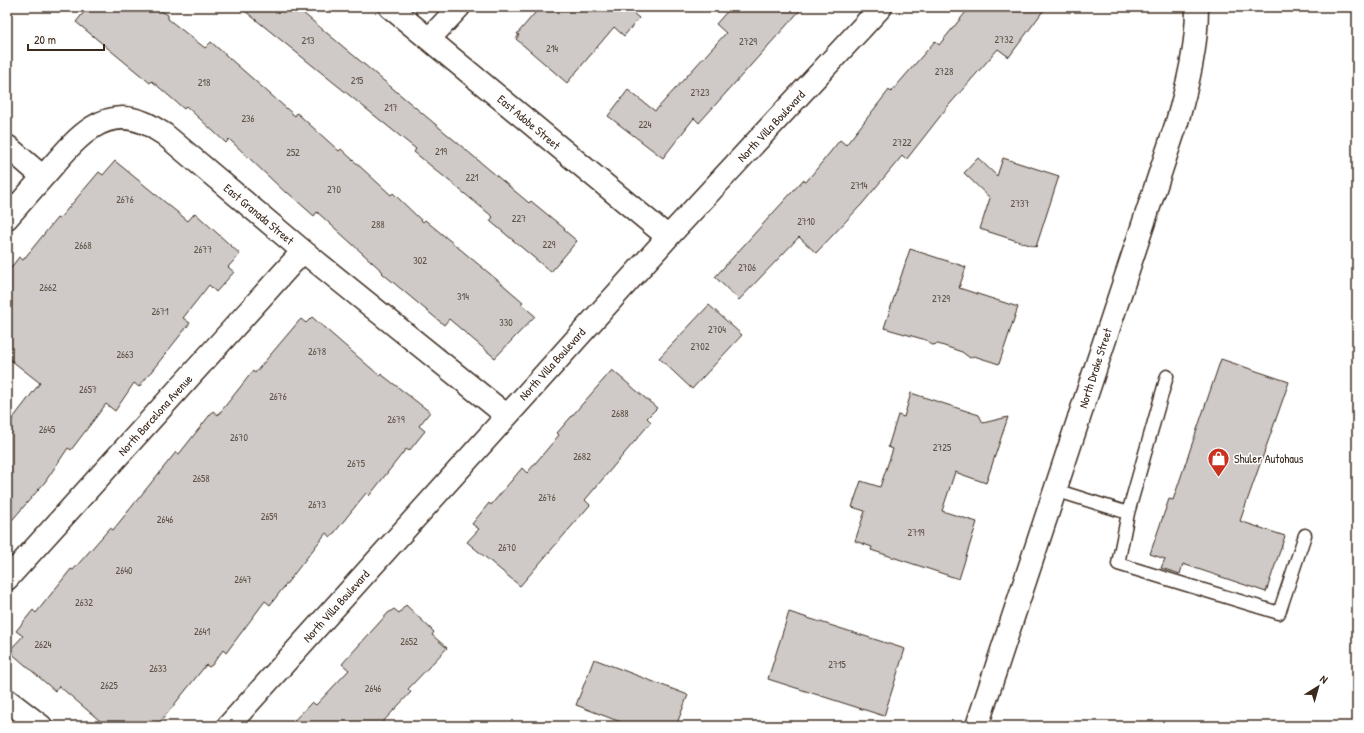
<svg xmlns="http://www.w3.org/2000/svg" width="1364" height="733" font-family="'Patrick Hand',sans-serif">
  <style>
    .building { fill: #cfcac7; stroke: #3b2a1e }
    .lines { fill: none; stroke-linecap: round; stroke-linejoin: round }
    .lane-casing { stroke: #3b2a1e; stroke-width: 15 }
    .street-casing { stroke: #3b2a1e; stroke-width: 25 }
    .secondary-casing { stroke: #3b2a1e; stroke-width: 25 }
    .lane { stroke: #fff; stroke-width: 12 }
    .street { stroke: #fff; stroke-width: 22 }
    .secondary { stroke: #fff; stroke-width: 22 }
    .labels { text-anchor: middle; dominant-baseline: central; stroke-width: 3; stroke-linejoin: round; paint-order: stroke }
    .number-label { font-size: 10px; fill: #605248 }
    .street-label { font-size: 12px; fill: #3b2a1e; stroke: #fff }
    .poi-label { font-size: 12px; fill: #3b2a1e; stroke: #fff; text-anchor: start }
  </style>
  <rect width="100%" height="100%" fill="#fff"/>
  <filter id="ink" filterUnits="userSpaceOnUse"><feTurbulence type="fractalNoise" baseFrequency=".025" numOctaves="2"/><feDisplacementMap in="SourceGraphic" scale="8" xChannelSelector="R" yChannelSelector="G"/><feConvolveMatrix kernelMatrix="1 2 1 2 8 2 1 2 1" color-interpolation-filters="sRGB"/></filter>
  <g filter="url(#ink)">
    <path class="building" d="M88,7H155L168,15V19L205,48L211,42L295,116L297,113L339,151L341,149L391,195L393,193L423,222L425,220L501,283L523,302L521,304L535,316L495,358L449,319L444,325L382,273L383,272L317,212L314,216L287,192L286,193L229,139L226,143L186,106L184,109L152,81L150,83L76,22Z
      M240,7H296L529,203L531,201L565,229L564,230L577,241L551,272L490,221L493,217L414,152L416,149Z
      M540,7H630L628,9L639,18L624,36L614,27L567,83L516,39L519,35L517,34Z
      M731,7H803L699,123L694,118L663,158L608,116L628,90L655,111L726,33L716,24Z
      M970,7H1046L1009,57L998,49L949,105L906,160L902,156L862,204L816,253L799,237L739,300L715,277L803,180L806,182L840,140L846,145L889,90L891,92L935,41L939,45Z
      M978,158L997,176L1003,158L1059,176L1036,247L980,229L990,198L964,173Z
      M115,161L188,221L195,213L240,254L228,267L234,272L216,292L209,285L183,318L190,323L139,387L134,383L115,411L106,404L71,450L68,448L45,482L7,526V426L40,383L7,357V273L19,257L23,260L57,218L59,219L99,172L103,175Z
      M910,249L966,267L959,288L1018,307L999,364L974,356L970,358L962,352L938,344L932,345L926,340L884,328Z
      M709,305L742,335L692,389L659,358Z
      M312,317L380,376L381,374L430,412L419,426L425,431L409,451L406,449L369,496L366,493L331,537L326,533L270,605L265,601L226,653L223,650L212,665L209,667L206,665L157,726H106L59,686L55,691L9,651L23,636L16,631L33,610L36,613L71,569L73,570L110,528L113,530L176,452L179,454L213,411L218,415L253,371L255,373L299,321L301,319L306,323Z
      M1221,359L1289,382L1240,521L1285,536L1266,592L1183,564L1180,574L1161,568L1165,559L1150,554L1169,499L1173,500Z
      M612,370L657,408L647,418L651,422L585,500L590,505L520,586L467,542L479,529L472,524L489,503L491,505L522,468L527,473L559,435L557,433Z
      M911,393L979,415L983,423L1008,417L986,483L955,472L942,511L977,522L959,579L871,550L872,547L855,541L865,511L852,507L861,481L880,487L893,449L888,447L898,415L904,417Z
      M406,605L434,632L432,635L447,648L408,689L411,692L379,726H289L312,702L316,705L349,670L342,664L388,613L394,609L399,613Z
      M789,612L905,649L884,716L768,679Z
      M594,659L688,695L676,726H631L576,705Z"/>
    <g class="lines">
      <defs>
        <path id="lane" d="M1055,490L1128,513L1118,564L1279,613L1305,535
          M1128,513L1167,376"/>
        <path id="street" d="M390,7L668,237
          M429,39L459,7
          M7,146L43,177C70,147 99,103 145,123C152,126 158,131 164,134L303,251L506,415
          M7,218L43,177
          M7,579L303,251
          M7,700L41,726
          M228,726L668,237L881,7"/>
        <path id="secondary" d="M977,726L1177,122C1188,84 1197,47 1197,7"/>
      </defs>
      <use href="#lane" class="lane-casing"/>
      <use href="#street" class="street-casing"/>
      <use href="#secondary" class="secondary-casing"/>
      <use href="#lane" class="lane"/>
      <use href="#street" class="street"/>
      <use href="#secondary" class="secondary"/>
    </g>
  </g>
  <defs>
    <symbol id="shop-pin" viewBox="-11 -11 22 30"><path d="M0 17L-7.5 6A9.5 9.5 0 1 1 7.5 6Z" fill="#c8321e" stroke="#fff"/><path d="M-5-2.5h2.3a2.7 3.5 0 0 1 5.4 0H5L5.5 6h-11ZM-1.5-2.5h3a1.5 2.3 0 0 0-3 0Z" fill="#fff"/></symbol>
  </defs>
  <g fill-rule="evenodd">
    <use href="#shop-pin" x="1206" y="446" width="25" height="34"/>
  </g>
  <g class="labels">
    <g class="number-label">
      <text x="1004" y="39">2732</text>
      <text x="308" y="40">213</text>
      <text x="748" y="41">2729</text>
      <text x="552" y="48">214</text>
      <text x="944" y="71">2728</text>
      <text x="357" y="80">215</text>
      <text x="204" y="82">218</text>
      <text x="700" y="92">2723</text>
      <text x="391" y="107">217</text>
      <text x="248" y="118">236</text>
      <text x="645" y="124">224</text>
      <text x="902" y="142">2722</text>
      <text x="441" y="151">219</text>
      <text x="293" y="152">252</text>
      <text x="472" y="177">221</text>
      <text x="859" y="185">2714</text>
      <text x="334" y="189">270</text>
      <text x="125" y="199">2676</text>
      <text x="1020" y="203">2737</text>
      <text x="519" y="218">227</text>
      <text x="806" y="221">2710</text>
      <text x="378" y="224">288</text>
      <text x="549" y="244">229</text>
      <text x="83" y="245">2668</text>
      <text x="203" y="249">2677</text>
      <text x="420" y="260">302</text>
      <text x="747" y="267">2706</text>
      <text x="48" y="287">2662</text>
      <text x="463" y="296">314</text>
      <text x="941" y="298">2729</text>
      <text x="160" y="311">2671</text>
      <text x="506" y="322">330</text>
      <text x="717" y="329">2704</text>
      <text x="700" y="346">2702</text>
      <text x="317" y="351">2678</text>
      <text x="125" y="354">2663</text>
      <text x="88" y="389">2657</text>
      <text x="278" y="396">2676</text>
      <text x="620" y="413">2688</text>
      <text x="396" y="419">2679</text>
      <text x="47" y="429">2645</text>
      <text x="239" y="437">2670</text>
      <text x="942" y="447">2725</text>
      <text x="582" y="456">2682</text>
      <text x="356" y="463">2675</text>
      <text x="201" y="478">2658</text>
      <text x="547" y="497">2676</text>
      <text x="317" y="504">2673</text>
      <text x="269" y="516">2659</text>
      <text x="165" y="519">2646</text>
      <text x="916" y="532">2719</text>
      <text x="507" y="547">2670</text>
      <text x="124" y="570">2640</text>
      <text x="243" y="579">2647</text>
      <text x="84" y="602">2632</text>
      <text x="202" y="631">2641</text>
      <text x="409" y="641">2652</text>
      <text x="43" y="644">2624</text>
      <text x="837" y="664">2715</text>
      <text x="158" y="668">2633</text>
      <text x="109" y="685">2625</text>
      <text x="373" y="688">2646</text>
    </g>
    <g class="street-label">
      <text transform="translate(529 122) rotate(40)">East Adobe Street</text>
      <text transform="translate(771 126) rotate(-47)">North Villa Boulevard</text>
      <text transform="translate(259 214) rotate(40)">East Granada Street</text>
      <text transform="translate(552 364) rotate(-48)">North Villa Boulevard</text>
      <text transform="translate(1095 368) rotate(-72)">North Drake Street</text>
      <text transform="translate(155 415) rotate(-48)">North Barcelona Avenue</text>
      <text transform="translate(336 606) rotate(-48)">North Villa Boulevard</text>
    </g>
    <g class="poi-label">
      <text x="1234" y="458">Shuler Autohaus</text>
    </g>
  </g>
  <rect width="1364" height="733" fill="none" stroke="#fff" stroke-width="24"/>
  <rect x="12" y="12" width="1340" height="709" fill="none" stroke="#3b2a1e" stroke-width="1.5" filter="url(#ink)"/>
  <g transform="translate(1318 687) rotate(37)" stroke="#ffffff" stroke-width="3" paint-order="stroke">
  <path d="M0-3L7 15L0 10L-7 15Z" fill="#3b2a1e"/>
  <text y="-6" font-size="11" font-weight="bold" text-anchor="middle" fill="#3b2a1e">N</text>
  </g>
  <path d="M28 44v6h76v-6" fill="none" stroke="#3b2a1e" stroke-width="2"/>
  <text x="34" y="44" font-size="12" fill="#3b2a1e" stroke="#ffffff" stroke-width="3" paint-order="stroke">20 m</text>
</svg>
